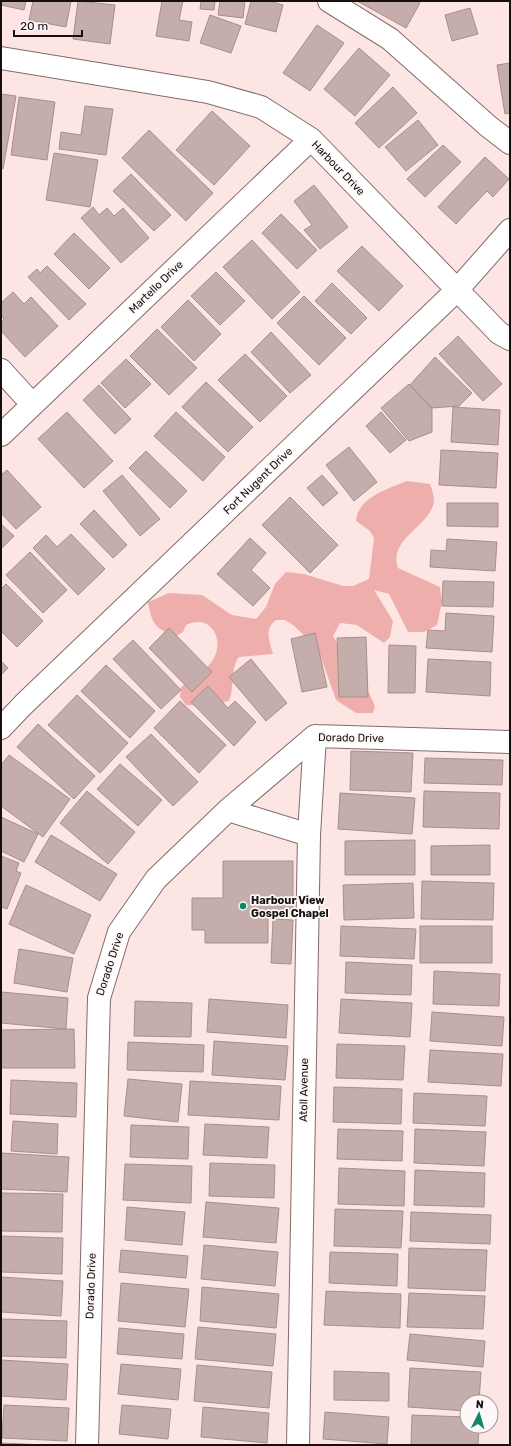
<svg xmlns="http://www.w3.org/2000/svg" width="511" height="1446" font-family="Rubik,sans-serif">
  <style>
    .green { fill: #eeaeab }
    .building { fill: #c4adab; stroke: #a58f8d }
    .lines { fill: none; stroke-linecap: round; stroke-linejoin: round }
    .minor-casing { stroke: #806c6a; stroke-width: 24 }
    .minor { stroke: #fff; stroke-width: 22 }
    .poi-dot { fill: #0c886a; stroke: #fdf8f7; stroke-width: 1.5 }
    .labels { text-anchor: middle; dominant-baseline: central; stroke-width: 3.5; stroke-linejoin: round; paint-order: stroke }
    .street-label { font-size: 11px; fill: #160f0e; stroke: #fdf8f7 }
    .poi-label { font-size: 11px; font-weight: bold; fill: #160f0e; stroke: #fdf8f7; text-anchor: start }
  </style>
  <rect width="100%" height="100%" fill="#fde5e4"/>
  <path class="green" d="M407,481L430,484C432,489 434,496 434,502C429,528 388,538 398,568L440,587L442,602L437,625L424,632H408L389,594L374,590L393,621L390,637L384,643L357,625L340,623L333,636L344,655L361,676L375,706L373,713H356L336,700L319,652L313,644L293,625L285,620H276C264,630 269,640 273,654L239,657C230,668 235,687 229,701L204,706L186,705L180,697L181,687C190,680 203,673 210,664C227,644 213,612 186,625L183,632L176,636C155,629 152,624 148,602L169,593L202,595L232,615L256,619L266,607L275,584L286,572L304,574L343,586H353L369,579L374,538L370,531L356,521C358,497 388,489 407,481Z"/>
  <path class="building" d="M1,1H26L24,10L1,5Z
    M33,1H71L66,27L29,20Z
    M78,1L115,5L110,44L73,39Z
    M162,1H183L179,20L192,22L189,41L156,36Z
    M201,1H215L214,10L200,9Z
    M220,1H245L243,18L218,15Z
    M251,1H269L283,5L276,32L245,24Z
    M357,1H416L420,3L406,28Z
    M470,8L478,34L452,41L445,15Z
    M210,15L241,26L231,53L200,43Z
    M317,25L344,43L310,91L283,73Z
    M359,48L390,75L355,116L324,89Z
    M510,63V113L505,114L497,65Z
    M393,87L417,113L379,148L355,123Z
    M1,94L16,96L3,169L1,168Z
    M19,97L55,102L47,160L11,155Z
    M85,106L113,109L106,155L59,149L61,132L81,135Z
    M212,111L250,146L214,185L176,150Z
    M418,120L438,145L406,171L385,147Z
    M149,130L213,193L186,221L122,158Z
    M443,145L461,162L425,197L407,179Z
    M54,153L98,160L90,207L46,200Z
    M485,157L509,179L493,197L487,191L456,224L438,207Z
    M131,174L171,215L154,231L113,191Z
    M314,185L348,227L320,249L304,230L312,225L294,201Z
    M93,207L99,215L107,208L114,216L123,208L149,238L121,263L81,218Z
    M281,214L317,250L297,269L262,233Z
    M74,233L110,268L89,289L54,254Z
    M252,240L300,292L272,319L223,267Z
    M362,246L403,286L379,311L337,271Z
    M47,266L86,304L69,320L28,277L37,269L40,273Z
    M216,272L245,301L220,325L191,296Z
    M332,283L367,318L351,334L315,301Z
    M13,292L24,304L31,297L58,326L25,357L1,331V322L4,319L1,316V303Z
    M304,296L346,338L319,365L277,323Z
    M188,300L221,334L194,361L161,327Z
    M157,329L197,368L169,395L130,356Z
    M271,332L311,375L290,393L251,352Z
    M458,336L502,384L483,401L439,354Z
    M245,354L287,396L260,422L218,380Z
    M435,357L472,393L459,406L432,408L410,385Z
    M126,359L151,384L125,408L101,383Z
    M206,382L253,427L228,452L182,407Z
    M409,384L432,409V432L409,441L381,408Z
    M99,385L131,419L115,434L83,400Z
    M453,407L500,410L498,445L451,442Z
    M67,412L113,461L84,488L38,439Z
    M176,412L225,457L203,481L154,436Z
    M381,412L406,440L390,453L366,426Z
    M349,447L377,482L354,501L326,465Z
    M441,450L498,453L496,488L439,485Z
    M146,451L187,491L170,508L129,468Z
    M7,470L41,507L16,529L1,513V475Z
    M122,475L160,519L140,536L103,491Z
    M322,475L338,493L323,506L307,488Z
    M290,497L338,545L310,573L262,525Z
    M447,503H498V527L447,526Z
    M94,510L127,545L113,558L80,524Z
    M1,524L14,536L1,549Z
    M71,534L105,569L78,595L33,548L46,535L57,547Z
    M250,538L266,553L251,570L270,588L253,606L217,574Z
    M447,539L497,542L495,571L430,567L431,550L446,551Z
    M30,552L67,590L43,613L6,575Z
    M443,581L494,582L493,607L442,606Z
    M6,584L43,621L17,647L1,631V589Z
    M446,613L494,616L492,652L426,648L428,630L445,631Z
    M169,628L212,672L192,692L149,648Z
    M315,633L327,687L302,692L291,639Z
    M366,637L368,697H339L337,638Z
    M133,640L181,690L161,709L113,659Z
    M389,645L416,646L415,693H388Z
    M251,659L287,703L266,721L229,677Z
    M428,659L491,662L490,696L426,692Z
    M1,661L8,668L1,675Z
    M106,665L155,711L130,738L81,691Z
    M208,686L228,708L235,701L256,722L234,746L191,702Z
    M77,695L128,743L100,773L48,725Z
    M180,701L226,745L199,773L154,728Z
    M38,724L95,776L74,799L17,747Z
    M151,734L198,782L173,806L126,757Z
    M351,751L413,753L411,792L350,790Z
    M9,755L70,799L43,837L1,806V765Z
    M425,758L503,760L502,785L424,783Z
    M120,764L162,800L138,826L97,789Z
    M87,791L135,832L108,864L60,823Z
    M424,791L500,793L499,829L423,827Z
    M340,793L415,798L412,834L338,829Z
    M1,817L38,834L24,862L1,851Z
    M51,835L117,874L100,901L35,862Z
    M415,840V875H345V841Z
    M490,845V875H431V846Z
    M1,856L19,863L16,871L21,873L7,909L1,907Z
    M223,861H293V914H268V943H205V930H192V898H223Z
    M422,881L494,883L493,920L421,919Z
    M413,883L414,918L344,920L343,885Z
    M26,885L91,915L74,954L9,924Z
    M273,919L293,920L291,964L271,963Z
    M341,926L416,929L414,959L340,956Z
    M420,926H492V963H420Z
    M19,949L73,958L67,992L14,983Z
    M346,962L412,965L411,995L345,993Z
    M434,971L500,974L499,1006L433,1004Z
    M1,992L68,998L66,1029L1,1023Z
    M209,999L288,1005L286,1038L207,1032Z
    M341,999L412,1003L410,1037L339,1033Z
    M135,1001L192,1003L191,1037L134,1036Z
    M432,1012L504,1017L502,1046L430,1041Z
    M74,1029L75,1068H1V1030Z
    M214,1041L288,1046L285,1080L212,1075Z
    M128,1042L204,1045L203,1072L127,1070Z
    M337,1044L405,1046L403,1080L336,1078Z
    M430,1050L503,1054L501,1086L428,1082Z
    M128,1079L182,1084L178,1122L124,1116Z
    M11,1080L77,1083L76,1117L10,1114Z
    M190,1081L281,1086L279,1120L188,1115Z
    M334,1087L402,1089L401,1124L333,1122Z
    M414,1093L487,1096L485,1126L413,1123Z
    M13,1121L58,1124L57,1154L11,1151Z
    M205,1124L269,1127L267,1158L203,1155Z
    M131,1125L189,1127L188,1159L130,1157Z
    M338,1129L403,1131L402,1161L337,1159Z
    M415,1129L486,1132L484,1166L414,1163Z
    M1,1153L69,1157L67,1192L1,1189Z
    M210,1163L275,1165L274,1198L209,1196Z
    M125,1164L192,1166L191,1203L123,1200Z
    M339,1168L405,1171L404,1206L338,1204Z
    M415,1170L485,1173L484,1207L414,1205Z
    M1,1193L63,1194L62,1232L1,1231Z
    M206,1202L279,1208L276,1243L203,1237Z
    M127,1207L185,1212L182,1245L125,1240Z
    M335,1209L403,1211L401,1248L334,1246Z
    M411,1212L491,1215L490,1244L410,1241Z
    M1,1236L63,1238L62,1274L1,1272Z
    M204,1245L278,1252L275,1286L201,1279Z
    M409,1248L487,1250L485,1291L408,1288Z
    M121,1250L188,1256L186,1278L119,1272Z
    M330,1252L398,1254L397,1286L329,1283Z
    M1,1277L63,1281L61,1316L1,1312Z
    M121,1283L189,1289L185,1327L118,1321Z
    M202,1287L279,1294L276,1328L200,1321Z
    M326,1291L401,1294L400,1328L324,1325Z
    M409,1293L485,1296L483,1329L407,1327Z
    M1,1319L67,1321L66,1358L1,1356Z
    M198,1327L276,1334L273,1366L195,1359Z
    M119,1328L184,1334L182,1359L117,1354Z
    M410,1334L485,1341L483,1367L407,1360Z
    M1,1360L68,1364L66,1400L1,1396Z
    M121,1364L181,1369L178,1400L118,1394Z
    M197,1365L272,1372L269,1408L194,1401Z
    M410,1368L481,1372L479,1402H467V1411L408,1407Z
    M334,1371L389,1373V1401L334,1400Z
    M4,1405L69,1408L67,1441L2,1438Z
    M122,1405L171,1409L168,1439L119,1434Z
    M203,1407L269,1413L267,1443L201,1437Z
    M325,1412L389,1417L387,1444L323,1439Z
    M412,1415L467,1417V1426H479L478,1445H411Z
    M2,1443L44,1445H2Z"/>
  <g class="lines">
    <defs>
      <path id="minor" d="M329,1L390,39L488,126L510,143
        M1,58L208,92L261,107L311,139L499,333L510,339
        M1,370L32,404
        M1,435L311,139
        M1,728L24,704L457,290L510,230
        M228,810L309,835
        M87,1445L99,998L119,932L156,879L228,810L315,736L510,742
        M298,1445L309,835L315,736"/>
    </defs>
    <use href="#minor" class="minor-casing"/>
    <use href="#minor" class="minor"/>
  </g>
  <circle class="poi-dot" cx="243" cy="906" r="4"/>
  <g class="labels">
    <g class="street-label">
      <text transform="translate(338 168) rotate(46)">Harbour Drive</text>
      <text transform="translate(156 287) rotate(-44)">Martello Drive</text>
      <text transform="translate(258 481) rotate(-44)">Fort Nugent Drive</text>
      <text transform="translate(351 738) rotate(1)">Dorado Drive</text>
      <text transform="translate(110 964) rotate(-72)">Dorado Drive</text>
      <text transform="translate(304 1090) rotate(-89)">Atoll Avenue</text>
      <text transform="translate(91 1286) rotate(-88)">Dorado Drive</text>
    </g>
    <g class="poi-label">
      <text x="251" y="900">Harbour View<tspan x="251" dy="13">Gospel Chapel</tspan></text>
    </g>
  </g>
  <rect width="511" height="1446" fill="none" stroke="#160f0e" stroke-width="4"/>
  <g transform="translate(479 1414) rotate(5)"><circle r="19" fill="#fdf8f7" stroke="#a19b9a"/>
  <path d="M0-3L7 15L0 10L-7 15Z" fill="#0c886a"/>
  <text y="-6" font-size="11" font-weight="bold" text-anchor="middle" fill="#160f0e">N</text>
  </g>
  <path d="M14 30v6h68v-6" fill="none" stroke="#160f0e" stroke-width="2"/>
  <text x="20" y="30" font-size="12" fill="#160f0e" stroke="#fdf8f7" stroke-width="3" paint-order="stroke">20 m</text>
</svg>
